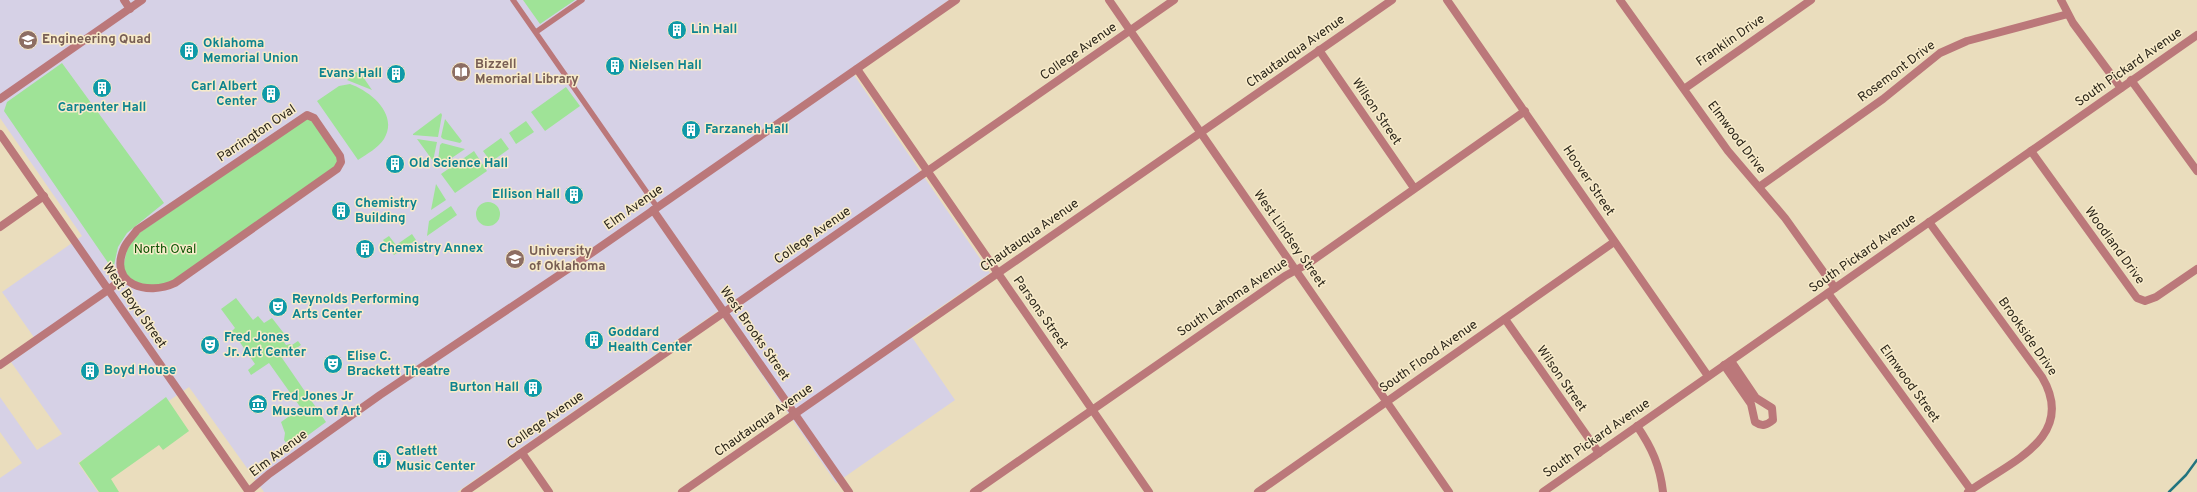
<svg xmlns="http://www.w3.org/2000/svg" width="2197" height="492" font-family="Overpass,sans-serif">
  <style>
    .education { fill: #d6d1e6 }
    .green { fill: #9fe397 }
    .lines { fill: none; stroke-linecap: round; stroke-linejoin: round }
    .stream { stroke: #22747f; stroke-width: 2.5 }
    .pedestrian { stroke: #bb787a; stroke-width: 5.5 }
    .minor { stroke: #bb787a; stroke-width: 8 }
    .tertiary { stroke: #bb787a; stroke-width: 8 }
    .labels { text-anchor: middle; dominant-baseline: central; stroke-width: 3; stroke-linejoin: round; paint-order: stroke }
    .culture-label { font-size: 13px; font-weight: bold; fill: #0d838f; stroke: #f8ebca; text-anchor: start }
    .education-label { font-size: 13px; font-weight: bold; fill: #785e54; stroke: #f8ebca; text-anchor: start }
    .street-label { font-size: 13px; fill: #2d281c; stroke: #f8ebca }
    .park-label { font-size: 13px; fill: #0b5202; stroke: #f8ebca }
  </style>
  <rect width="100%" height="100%" fill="#eaddbd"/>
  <path class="education" d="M0,0H949L850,69L990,273L907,330L955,400L836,483L718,311L457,492H264L189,387L78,463L98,492H0V478L22,463L0,432V397L37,450L62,434L11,362L38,343L2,292L82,236L0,118Z"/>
  <path class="green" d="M523,0H575L540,24Z
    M62,63L164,203L127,233L118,247L113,270L4,111L7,102Z
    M356,72L361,74L372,90L347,80Z
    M350,84C370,91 399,114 384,139C378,148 367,154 358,160L317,101L339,86Z
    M566,87L580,106L545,131L531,112Z
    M441,113L442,115L438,137L413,135V134Z
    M310,116L341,162L175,283L142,288L122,273L129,240Z
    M445,119L462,141L460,143L443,139L441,137Z
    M526,121L534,132L516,144L509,133Z
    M501,138L509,149L491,162L483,151Z
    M417,139L437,142L433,161Z
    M442,143L465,149L437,168L440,145Z
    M474,151L487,171L455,193L441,174Z
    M436,184L446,200L431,210Z
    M476 214a12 12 0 1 1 24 0a12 12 0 1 1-24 0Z
    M451,206L457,215L427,236L429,221Z
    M412,234L416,240L394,255L383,240L389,236L396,245Z
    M236,298L253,320L258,316L264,323L272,318L286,336L282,339L286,345L290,344L292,345L298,341L301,345L282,358L326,422L307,436L303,435L288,445L284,440L285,433L281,422L301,408L269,363L251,375L248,370L255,364L232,331L235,328L221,309Z
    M166,397L189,431L163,450L159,445L111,479L119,492H99L79,463Z"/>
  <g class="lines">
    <path class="stream" d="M2169,492L2186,475L2197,460"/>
    <path class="pedestrian" d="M513,0L657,207
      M536,32L582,0"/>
    <path class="minor" d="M124,0L130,9
      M1447,0L1708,376
      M1620,0L1728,151L1785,218L1835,288
      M2061,0L2073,23L2121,88
      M1319,50L1414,188
      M857,69L1149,492
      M2131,80L2197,171
      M1684,89L1811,0
      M0,99L142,0
      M307,115L314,118L340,156L341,162L337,169L175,283C148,296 108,285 124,248C127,241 133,236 137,230Z
      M2031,151L2137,298L2145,301L2156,297L2197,269
      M1759,187L1883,99L1940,53L1967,41L2068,14
      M653,210L849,492
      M1929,222L2042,377C2078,438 2008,463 1968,492
      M0,227L44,196
      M108,290L124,278
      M1828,293L1971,490
      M1505,319L1599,453
      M1724,365L1751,404L1755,422C1762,427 1767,425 1773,420L1772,408L1756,398L1731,361
      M1637,426C1652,448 1660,466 1663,492
      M522,453L549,492
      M465,492L1174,0
      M974,492L1285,276L1309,263L1525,111"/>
    <path class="tertiary" d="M1109,0L1449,492
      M0,134L249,492
      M0,365L108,290
      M248,492L269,474L380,395L580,261L956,0
      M682,492L1392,0
      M1258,492L1614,242
      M1543,492L2197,35"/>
  </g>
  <defs>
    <symbol id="building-disc" viewBox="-11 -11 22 22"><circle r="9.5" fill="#0f9aa8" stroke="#f8ebca"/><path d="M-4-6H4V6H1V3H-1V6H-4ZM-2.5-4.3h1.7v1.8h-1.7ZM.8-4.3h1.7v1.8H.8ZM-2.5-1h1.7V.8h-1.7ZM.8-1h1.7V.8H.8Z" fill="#fff"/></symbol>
    <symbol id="university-disc" viewBox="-11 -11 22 22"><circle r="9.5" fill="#8d6e63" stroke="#f8ebca"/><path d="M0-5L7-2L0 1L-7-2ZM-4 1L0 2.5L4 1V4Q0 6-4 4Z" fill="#fff"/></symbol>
    <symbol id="library-disc" viewBox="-11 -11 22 22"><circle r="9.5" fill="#8d6e63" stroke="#f8ebca"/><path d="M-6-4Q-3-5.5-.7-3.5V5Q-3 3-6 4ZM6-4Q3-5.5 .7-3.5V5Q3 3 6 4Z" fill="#fff"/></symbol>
    <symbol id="theatre-disc" viewBox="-11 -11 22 22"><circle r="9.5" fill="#0f9aa8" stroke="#f8ebca"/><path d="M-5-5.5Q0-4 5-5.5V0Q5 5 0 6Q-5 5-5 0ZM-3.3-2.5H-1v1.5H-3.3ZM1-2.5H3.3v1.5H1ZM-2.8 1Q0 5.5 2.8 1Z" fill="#fff"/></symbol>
    <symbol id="museum-disc" viewBox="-11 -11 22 22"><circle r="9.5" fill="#0f9aa8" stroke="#f8ebca"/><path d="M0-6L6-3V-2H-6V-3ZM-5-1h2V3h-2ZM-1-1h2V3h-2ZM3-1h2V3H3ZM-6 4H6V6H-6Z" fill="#fff"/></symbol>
  </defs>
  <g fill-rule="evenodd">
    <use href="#building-disc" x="666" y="19" width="22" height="22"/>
    <use href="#university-disc" x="17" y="29" width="22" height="22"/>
    <use href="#building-disc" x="178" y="40" width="22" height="22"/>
    <use href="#building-disc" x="604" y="55" width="22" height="22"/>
    <use href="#library-disc" x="450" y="61" width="22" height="22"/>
    <use href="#building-disc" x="385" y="63" width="22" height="22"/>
    <use href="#building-disc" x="91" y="77" width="22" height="22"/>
    <use href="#building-disc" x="260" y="83" width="22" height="22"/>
    <use href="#building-disc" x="680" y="119" width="22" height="22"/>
    <use href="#building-disc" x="384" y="153" width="22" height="22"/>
    <use href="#building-disc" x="563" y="184" width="22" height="22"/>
    <use href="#building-disc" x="330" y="200" width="22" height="22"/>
    <use href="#building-disc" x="354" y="238" width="22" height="22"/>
    <use href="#university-disc" x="504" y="248" width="22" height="22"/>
    <use href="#theatre-disc" x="267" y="296" width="22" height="22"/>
    <use href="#building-disc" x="583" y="329" width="22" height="22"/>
    <use href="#theatre-disc" x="199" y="334" width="22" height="22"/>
    <use href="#theatre-disc" x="322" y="353" width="22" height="22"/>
    <use href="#building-disc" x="79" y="360" width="22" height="22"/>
    <use href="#building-disc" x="522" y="377" width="22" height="22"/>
    <use href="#museum-disc" x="247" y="393" width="22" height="22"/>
    <use href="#building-disc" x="371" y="448" width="22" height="22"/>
  </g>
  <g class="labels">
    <g class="culture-label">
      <text x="691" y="30">Lin Hall</text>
      <text x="203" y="44">Oklahoma<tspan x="203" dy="15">Memorial Union</tspan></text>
      <text x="629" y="66">Nielsen Hall</text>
      <text x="382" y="74" text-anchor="end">Evans Hall</text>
      <text x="257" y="87" text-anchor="end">Carl Albert<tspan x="257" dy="15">Center</tspan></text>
      <text x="102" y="108" text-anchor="middle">Carpenter Hall</text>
      <text x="705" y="130">Farzaneh Hall</text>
      <text x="409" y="164">Old Science Hall</text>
      <text x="560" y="195" text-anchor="end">Ellison Hall</text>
      <text x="355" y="204">Chemistry<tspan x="355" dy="15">Building</tspan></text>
      <text x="379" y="249">Chemistry Annex</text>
      <text x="292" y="300">Reynolds Performing<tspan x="292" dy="15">Arts Center</tspan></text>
      <text x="608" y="333">Goddard<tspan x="608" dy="15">Health Center</tspan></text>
      <text x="224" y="338">Fred Jones<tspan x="224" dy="15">Jr. Art Center</tspan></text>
      <text x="347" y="357">Elise C.<tspan x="347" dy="15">Brackett Theatre</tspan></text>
      <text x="104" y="371">Boyd House</text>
      <text x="519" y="388" text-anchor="end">Burton Hall</text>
      <text x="272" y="397">Fred Jones Jr<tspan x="272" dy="15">Museum of Art</tspan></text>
      <text x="396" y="452">Catlett<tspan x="396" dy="15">Music Center</tspan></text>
    </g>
    <g class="education-label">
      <text x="42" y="40">Engineering Quad</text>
      <text x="475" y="65">Bizzell<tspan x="475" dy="15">Memorial Library</tspan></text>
      <text x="529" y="252">University<tspan x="529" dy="15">of Oklahoma</tspan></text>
    </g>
    <g class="street-label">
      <text transform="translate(1731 41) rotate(-35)">Franklin Drive</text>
      <text transform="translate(1079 52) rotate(-35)">College Avenue</text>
      <text transform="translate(1296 52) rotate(-35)">Chautauqua Avenue</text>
      <text transform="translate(2129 68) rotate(-35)">South Pickard Avenue</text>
      <text transform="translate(1897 72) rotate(-37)">Rosemont Drive</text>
      <text transform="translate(1376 112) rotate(56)">Wilson Street</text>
      <text transform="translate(257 134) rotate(-34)">Parrington Oval</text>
      <text transform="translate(1736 138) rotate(53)">Elmwood Drive</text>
      <text transform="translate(1588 181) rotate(56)">Hoover Street</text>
      <text transform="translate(634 208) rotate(-35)">Elm Avenue</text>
      <text transform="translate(813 236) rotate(-35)">College Avenue</text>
      <text transform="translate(1030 236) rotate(-35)">Chautauqua Avenue</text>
      <text transform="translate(1289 239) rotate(55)">West Lindsey Street</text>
      <text transform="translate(2114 246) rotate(54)">Woodland Drive</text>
      <text transform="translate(1863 254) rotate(-35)">South Pickard Avenue</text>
      <text transform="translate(1233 298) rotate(-34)">South Lahoma Avenue</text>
      <text transform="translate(134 306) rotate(55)">West Boyd Street</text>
      <text transform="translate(1040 313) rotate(55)">Parsons Street</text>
      <text transform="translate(754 334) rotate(55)">West Brooks Street</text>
      <text transform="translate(2027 337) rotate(55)">Brookside Drive</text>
      <text transform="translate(1429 357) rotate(-35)">South Flood Avenue</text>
      <text transform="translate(1561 379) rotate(55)">Wilson Street</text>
      <text transform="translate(1909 384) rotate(54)">Elmwood Street</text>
      <text transform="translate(546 421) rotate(-35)">College Avenue</text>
      <text transform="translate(764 421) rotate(-35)">Chautauqua Avenue</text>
      <text transform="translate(1597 439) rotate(-35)">South Pickard Avenue</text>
      <text transform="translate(279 454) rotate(-37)">Elm Avenue</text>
    </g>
    <g class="park-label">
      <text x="165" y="250">North Oval</text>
    </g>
  </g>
</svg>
